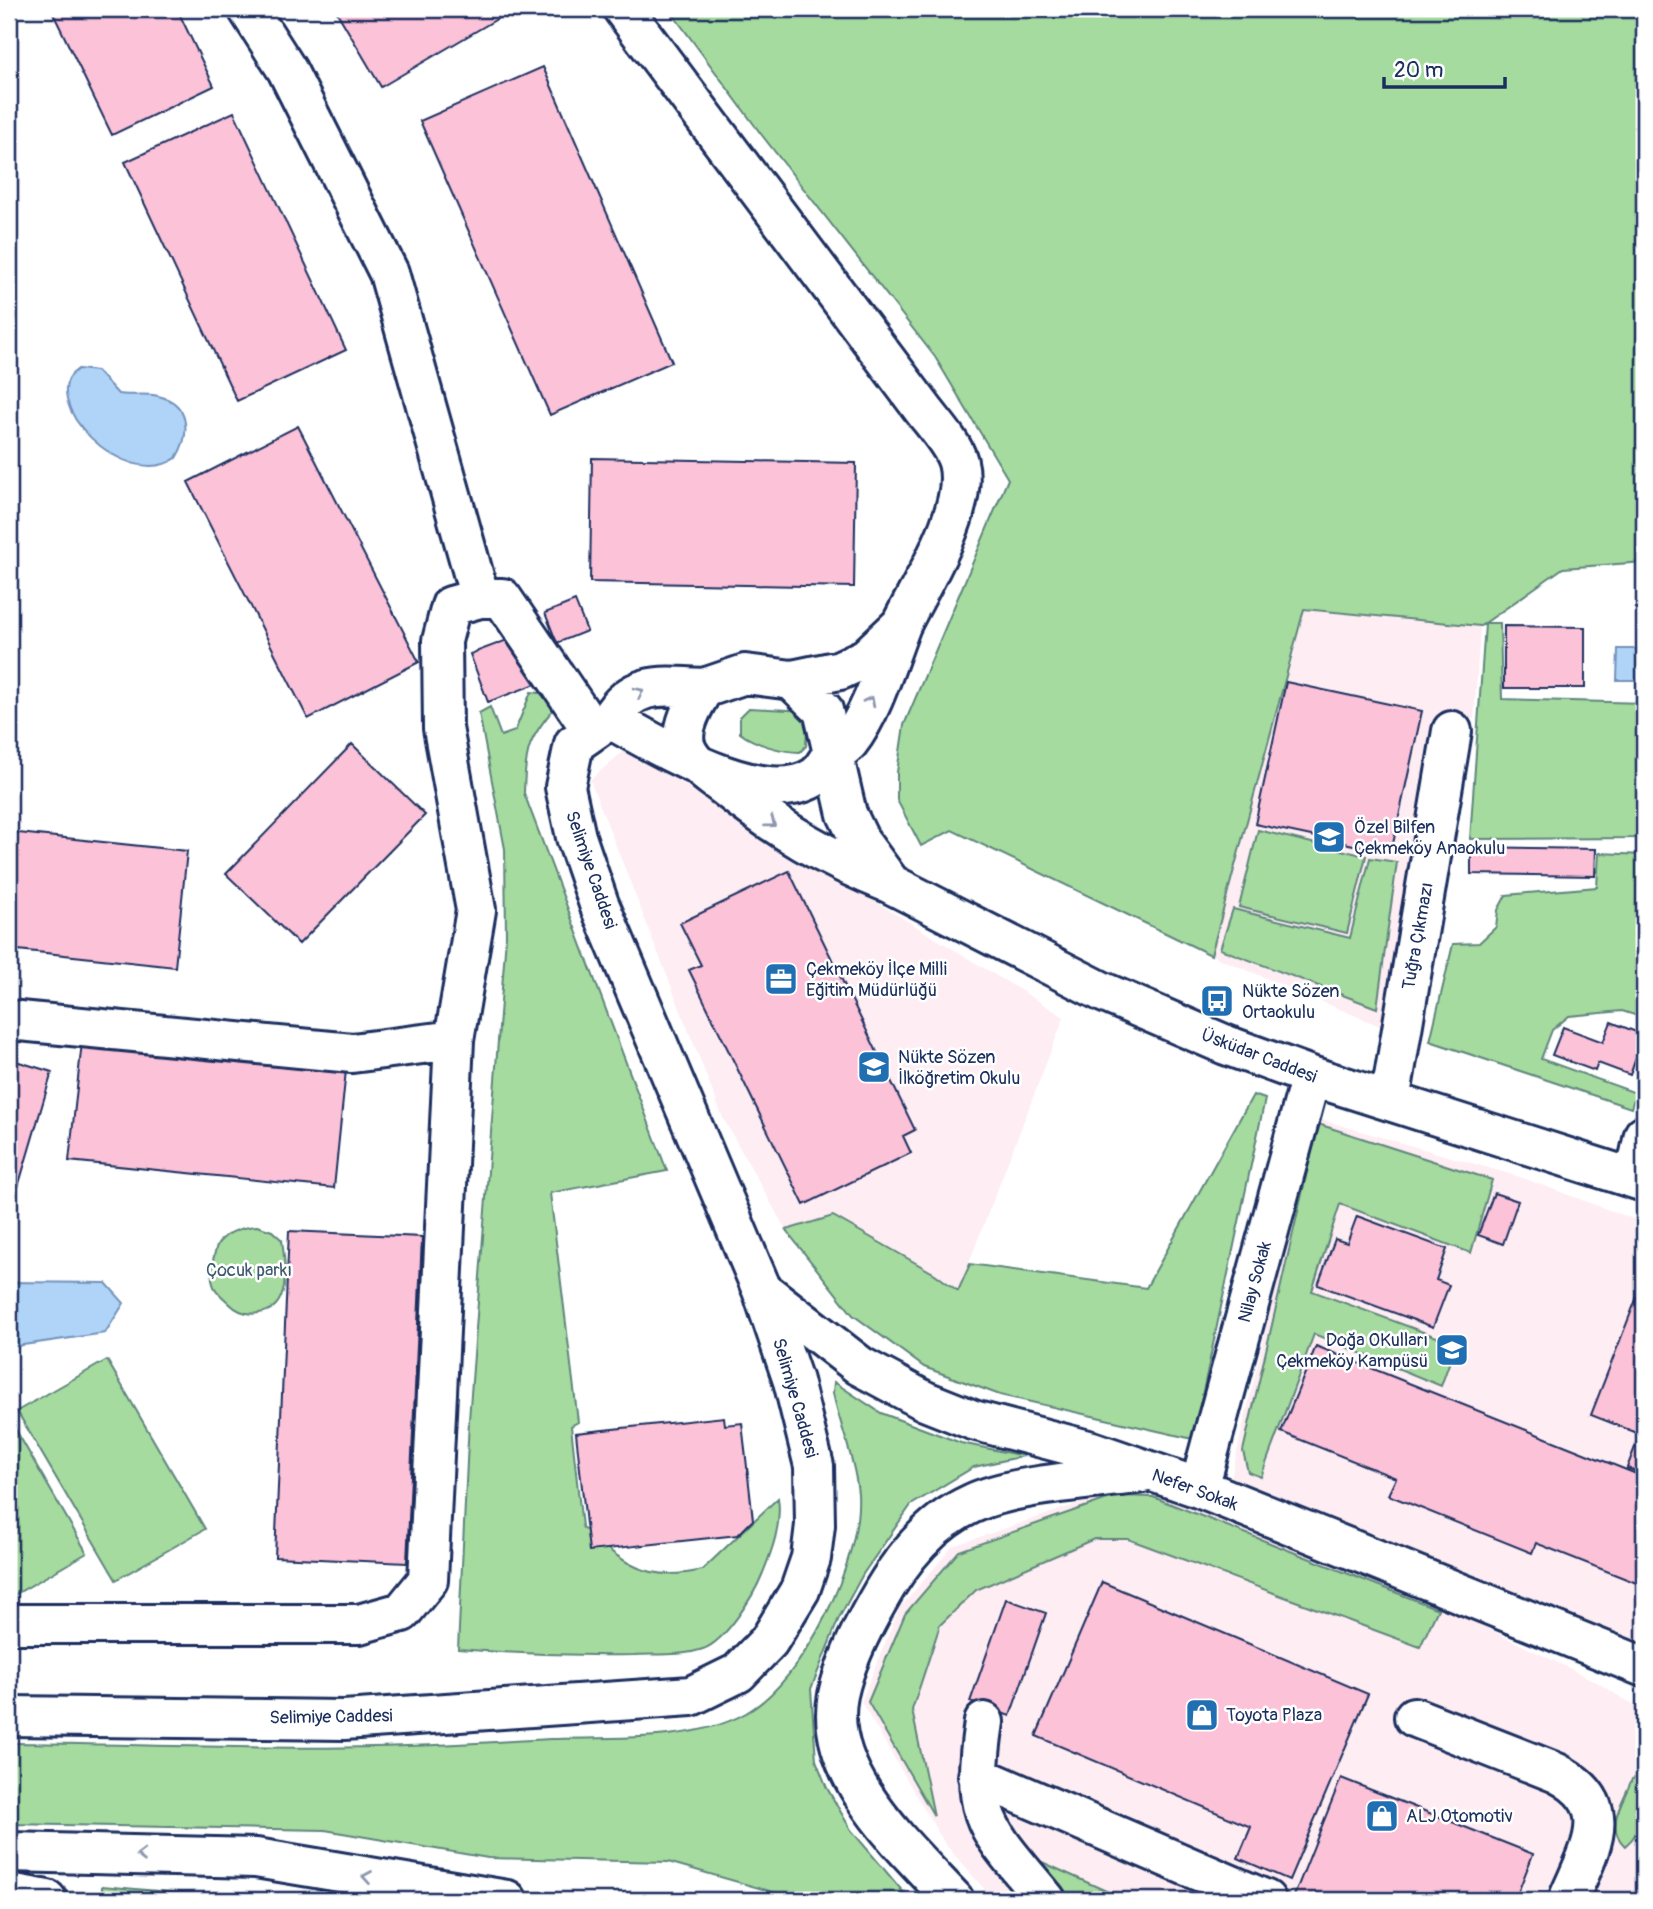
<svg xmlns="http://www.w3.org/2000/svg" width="1653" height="1909" font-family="Pangolin,sans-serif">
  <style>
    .built { fill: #feedf3 }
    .green { fill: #a5db9e; stroke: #60857e; stroke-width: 2 }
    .water { fill: #afd4f8; stroke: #7492ba; stroke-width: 2 }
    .building { fill: #fbc2d8; stroke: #1b2f5e; stroke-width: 2 }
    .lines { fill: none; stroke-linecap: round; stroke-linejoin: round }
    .minor-casing { stroke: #1b2f5e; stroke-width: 44 }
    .major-casing { stroke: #1b2f5e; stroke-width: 44 }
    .minor { stroke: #fff; stroke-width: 38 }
    .major { stroke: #fff; stroke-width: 38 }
    .oneway { stroke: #8d97ae }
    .labels { text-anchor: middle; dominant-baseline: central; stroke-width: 5; stroke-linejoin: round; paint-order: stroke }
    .poi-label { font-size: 18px; fill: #1b2f5e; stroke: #fff; text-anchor: start }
    .street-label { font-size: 18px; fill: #1b2f5e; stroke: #fff }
    .park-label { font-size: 18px; fill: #3e5a6e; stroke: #fff }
  </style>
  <rect width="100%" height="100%" fill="#fff"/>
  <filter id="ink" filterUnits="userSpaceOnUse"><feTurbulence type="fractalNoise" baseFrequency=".0143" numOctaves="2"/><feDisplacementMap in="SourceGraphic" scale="14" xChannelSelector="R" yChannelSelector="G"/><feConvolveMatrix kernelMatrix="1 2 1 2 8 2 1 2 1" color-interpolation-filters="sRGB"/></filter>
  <g filter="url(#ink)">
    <path class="built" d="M1304,609L1480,626L1474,719L1438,712L1380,1026L1211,955Z
      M626,749L1064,1017L958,1291L935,1274L833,1216L786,1230L723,1118L590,780Z
      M1315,1118L1520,1177L1644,1223V1643L1231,1478Z
      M1113,1492L1156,1493L1442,1606L1595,1681L1644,1712V1878L1634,1900H994L945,1844L861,1702L899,1609L953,1546Z"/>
    <path class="green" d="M669,9H1644V562L1563,568L1485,623H1500L1502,699L1644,703V838L1470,839L1485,624L1480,626L1304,609L1211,955L952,830L921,846L897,800V772L904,725L1008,479L935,357L761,134Z
      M531,692L540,693L556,706C528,739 525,750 524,793L667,1171L550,1193L578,1422L571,1426L582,1527C622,1562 646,1584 702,1570L778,1498C782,1524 772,1551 762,1575C754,1595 725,1642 703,1649C683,1656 656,1654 634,1655C575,1656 517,1654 458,1649L469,1420L506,936L505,849L479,713L490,707L501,736L515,731Z
      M749,708L808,711L806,746L800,752C782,752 754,744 740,733V717Z
      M1258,830L1366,856L1347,933L1239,907Z
      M1599,853L1644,855V1018L1622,1011L1569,1016L1552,1030L1541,1059L1636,1093L1631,1108L1430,1041L1453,944L1479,943L1496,927L1498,910L1506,895L1597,887Z
      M1370,858L1397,862L1377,1008L1220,949L1233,909L1350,938Z
      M1253,1095L1265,1099L1193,1439L1000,1395L924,1367L853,1315L786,1230L833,1216L935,1274L958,1291L970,1264L1146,1288Z
      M1318,1124L1492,1180L1471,1253L1340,1204L1312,1291L1456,1344L1441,1386L1314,1334L1261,1477L1248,1472L1243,1451Z
      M257,1226L272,1231L282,1240C285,1263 293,1309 259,1313C248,1315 238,1312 230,1304C224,1298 215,1292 213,1284C210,1273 212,1263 215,1252C218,1234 241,1227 257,1226Z
      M107,1360L205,1529L116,1580L17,1411Z
      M834,1382L881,1413L961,1443L1024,1456L974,1467L911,1505L863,1574L839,1618L811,1689L816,1760L827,1788L851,1830L910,1900H801L668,1862L488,1858L325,1830L9,1824V1743C130,1744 252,1750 374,1747C433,1746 492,1742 550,1739C610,1737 694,1743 746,1713C804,1681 862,1560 858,1494C855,1460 840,1426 833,1393Z
      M9,1418L87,1553L9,1598Z
      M1116,1496L1153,1497L1438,1609L1420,1647L1128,1539H1094L976,1590L940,1625L912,1710L934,1816L868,1702L905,1614L959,1551Z
      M1643,1775C1649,1798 1645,1830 1625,1846C1604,1827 1623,1802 1632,1779Z
      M1042,1862L1126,1900L1064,1898L1038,1864Z
      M102,1886L258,1900H123L102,1895Z"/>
    <path class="water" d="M78,369L97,371L118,394C131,396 145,393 158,396C190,403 191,434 176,458C125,494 33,398 78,369Z
      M1618,649H1644V680H1617Z
      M9,1282L106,1283L124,1303L105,1333L9,1347Z"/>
    <path class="building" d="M51,9H177L214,86L112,135Z
      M335,9H504L507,13L381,87Z
      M543,67L672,362L550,415L420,121Z
      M234,112L346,350L237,401L125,162Z
      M298,426L419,662L308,719L188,482Z
      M592,458L856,463L854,587L590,582Z
      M575,601L587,631L557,643L545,613Z
      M1504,626L1585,627V688H1504Z
      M518,636L536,684L488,702L470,654Z
      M1286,682L1422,711L1391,853L1255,824Z
      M352,744L425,815L299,944L226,874Z
      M9,832L187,851L175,967L9,949Z
      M1471,847L1596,849L1595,876L1471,874Z
      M789,871L915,1130L903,1136L911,1153L804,1205L689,970L701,965L680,923Z
      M1611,1022L1644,1035L1630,1075L1598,1063L1595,1071L1552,1055L1563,1027L1603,1042Z
      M82,1042L346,1070L334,1188L69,1161Z
      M9,1059L52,1072L18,1187L9,1185Z
      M1494,1193L1518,1201L1503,1244L1478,1235Z
      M1357,1216L1447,1249L1436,1280L1449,1285L1433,1327L1318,1285L1335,1239L1347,1243Z
      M289,1231L422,1237L407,1563L275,1557Z
      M1644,1279V1474L1627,1468L1640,1434L1591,1415Z
      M1316,1346L1644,1477V1586L1536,1543L1532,1553L1388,1495L1396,1478L1281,1432Z
      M724,1417L725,1425L742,1423L753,1520L738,1535L589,1551L576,1433Z
      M1102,1582L1368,1694L1289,1880L1238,1858L1251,1827L1036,1736Z
      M1006,1599L1046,1613L1010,1716L970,1702Z
      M1341,1778L1533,1854L1515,1900H1305L1294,1896Z"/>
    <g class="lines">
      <defs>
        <path id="minor" d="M248,9L287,70L389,273L480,598
          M623,9L922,408C933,423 953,444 958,462C970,509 922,582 901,625
          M704,688C663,686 633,680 610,719C658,745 764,812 816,776C823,771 826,760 833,755C838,750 845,747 849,742C873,711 887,661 901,625L866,658L840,670L792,680L745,674L704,688C694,704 679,728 686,748C693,765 711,776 724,786C780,831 825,857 891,884L861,843L847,814L823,710L792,680
          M891,884L1103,992L1226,1045L1311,1076L1644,1182
          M9,1020L352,1053L454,1040L428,1580L402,1612L359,1624H9
          M454,1040L476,910L443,728L442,641L451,606L480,598H502L591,729
          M1390,1101L1452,731
          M1635,1178L1644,1135
          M762,1290L860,1366L925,1401L973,1420L1092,1451L1199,1488L1644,1667
          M1199,1488L1311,1076
          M9,1716L344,1720L691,1696L738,1673L769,1641L800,1590L811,1558L815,1525L814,1466L793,1381L762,1290L599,904L576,837L565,787L574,744L610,719
          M1414,1717L1557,1773C1620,1806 1589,1850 1568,1900
          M984,1722C969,1820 987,1828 1046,1900
          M978,1776L1266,1900
          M954,1900C906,1848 822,1774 838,1695C845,1662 861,1630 877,1602C899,1562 929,1523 971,1504C1012,1484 1096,1480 1143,1473"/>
        <path id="major" d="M9,1852L256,1858L507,1900
          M9,1893L47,1900"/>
      </defs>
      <use href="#minor" class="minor-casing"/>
      <use href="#major" class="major-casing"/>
      <use href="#minor" class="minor"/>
      <use href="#major" class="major"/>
    </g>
    <defs><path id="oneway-chevron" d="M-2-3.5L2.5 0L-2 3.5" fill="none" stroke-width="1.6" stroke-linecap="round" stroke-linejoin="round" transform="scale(1.75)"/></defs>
    <g class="oneway">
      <use href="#oneway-chevron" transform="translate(639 692) rotate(-27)"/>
      <use href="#oneway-chevron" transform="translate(870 701) rotate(-63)"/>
      <use href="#oneway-chevron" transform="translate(771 823) rotate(36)"/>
      <use href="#oneway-chevron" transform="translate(141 1855) rotate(-179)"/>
      <use href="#oneway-chevron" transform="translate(367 1877) rotate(-170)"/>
    </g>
  </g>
  <defs>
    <symbol id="school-square" viewBox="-11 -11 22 22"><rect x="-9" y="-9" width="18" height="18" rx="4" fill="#1f6fb2" stroke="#fff"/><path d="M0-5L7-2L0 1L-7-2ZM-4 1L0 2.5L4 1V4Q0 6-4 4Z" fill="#fff"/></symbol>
    <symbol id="office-square" viewBox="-11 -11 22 22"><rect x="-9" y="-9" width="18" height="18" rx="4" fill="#1f6fb2" stroke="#fff"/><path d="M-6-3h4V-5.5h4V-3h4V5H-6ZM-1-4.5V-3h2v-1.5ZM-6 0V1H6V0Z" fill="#fff"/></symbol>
    <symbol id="bus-square" viewBox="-11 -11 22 22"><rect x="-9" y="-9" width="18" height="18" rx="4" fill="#1f6fb2" stroke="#fff"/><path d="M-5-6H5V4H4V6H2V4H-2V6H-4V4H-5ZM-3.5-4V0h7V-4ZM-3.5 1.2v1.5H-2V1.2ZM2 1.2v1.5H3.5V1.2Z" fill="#fff"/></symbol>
    <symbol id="shop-square" viewBox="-11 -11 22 22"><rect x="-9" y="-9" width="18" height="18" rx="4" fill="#1f6fb2" stroke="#fff"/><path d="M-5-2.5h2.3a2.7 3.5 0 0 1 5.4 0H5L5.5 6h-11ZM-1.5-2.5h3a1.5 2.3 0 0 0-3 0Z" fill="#fff"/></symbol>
  </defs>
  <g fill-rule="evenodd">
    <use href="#school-square" x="1310" y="818" width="38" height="38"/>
    <use href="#office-square" x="762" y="960" width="38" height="38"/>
    <use href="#bus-square" x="1198" y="982" width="38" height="38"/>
    <use href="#school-square" x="855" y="1048" width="38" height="38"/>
    <use href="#school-square" x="1433" y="1331" width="38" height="38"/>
    <use href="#shop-square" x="1183" y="1696" width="38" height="38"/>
    <use href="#shop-square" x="1363" y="1797" width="38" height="38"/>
  </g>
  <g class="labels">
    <g class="poi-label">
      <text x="1354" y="827">Özel Bilfen<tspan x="1354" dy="21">Çekmeköy Anaokulu</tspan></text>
      <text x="806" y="969">Çekmeköy İlçe Milli<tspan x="806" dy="21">Eğitim Müdürlüğü</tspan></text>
      <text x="1242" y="991">Nükte Sözen<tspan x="1242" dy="21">Ortaokulu</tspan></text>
      <text x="898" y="1057">Nükte Sözen<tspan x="898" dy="21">İlköğretim Okulu</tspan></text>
      <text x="1428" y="1340" text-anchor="end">Doğa OKulları<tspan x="1428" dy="21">Çekmeköy Kampüsü</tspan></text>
      <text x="1226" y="1715">Toyota Plaza</text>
      <text x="1406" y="1816">ALJ Otomotiv</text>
    </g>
    <g class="street-label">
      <text transform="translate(591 870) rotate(71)">Selimiye Caddesi</text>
      <text transform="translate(1418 936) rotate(-80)">Tuğra Çıkmazı</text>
      <text transform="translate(1259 1056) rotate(21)">Üsküdar Caddesi</text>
      <text transform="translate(1255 1282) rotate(-75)">Nilay Sokak</text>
      <text transform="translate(795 1398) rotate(74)">Selimiye Caddesi</text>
      <text transform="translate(1195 1490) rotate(20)">Nefer Sokak</text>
      <text transform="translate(331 1717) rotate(-1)">Selimiye Caddesi</text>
    </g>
    <g class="park-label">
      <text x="249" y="1270">Çocuk parkı</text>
    </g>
  </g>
  <rect width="1653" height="1909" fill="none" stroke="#fff" stroke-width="35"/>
  <rect x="18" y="18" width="1618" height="1874" fill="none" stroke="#1b2f5e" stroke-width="2.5" filter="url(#ink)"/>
  <path d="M1384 77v10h121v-10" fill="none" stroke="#1b2f5e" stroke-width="3.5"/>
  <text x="1394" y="77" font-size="21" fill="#1b2f5e" stroke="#ffffff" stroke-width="5" paint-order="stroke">20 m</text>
</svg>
